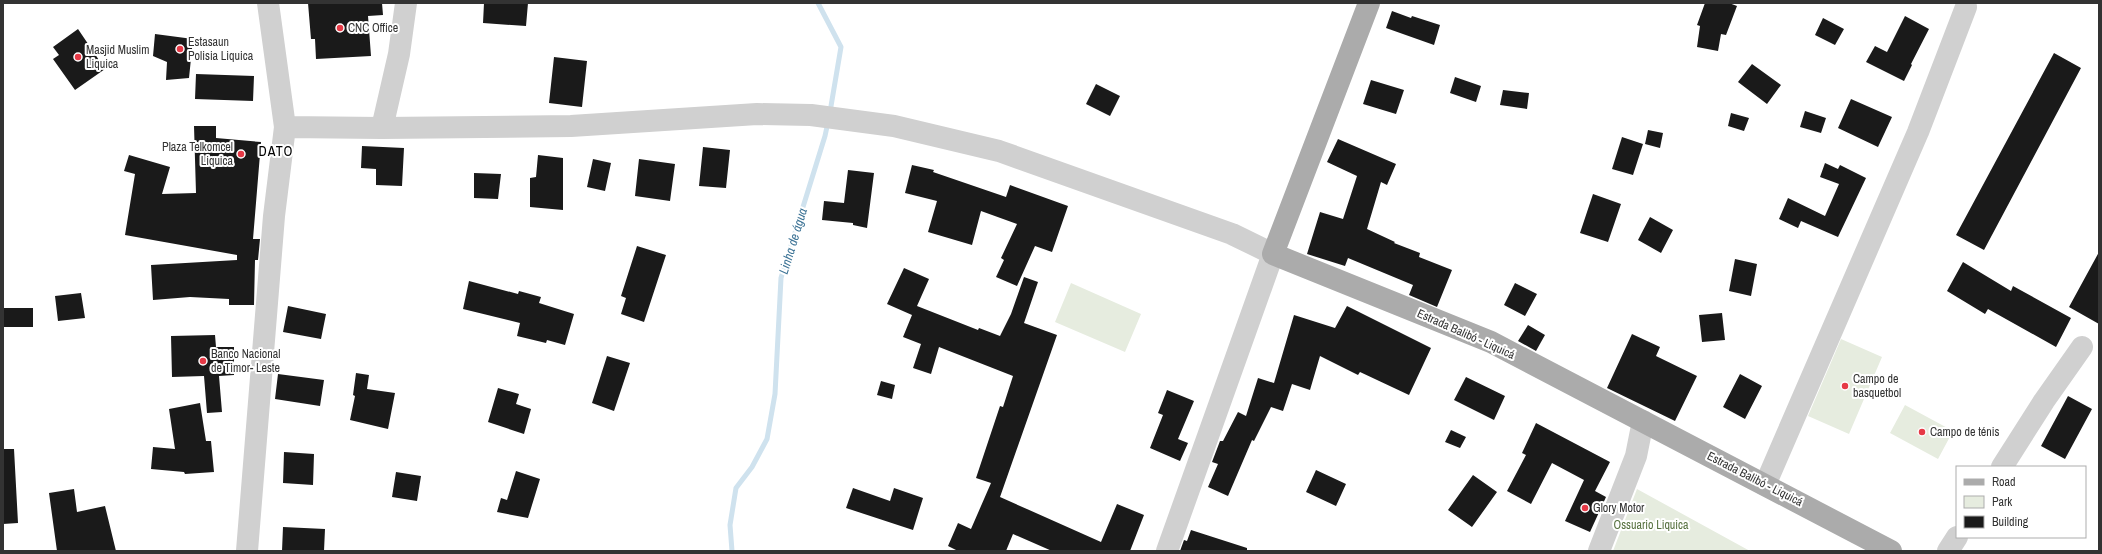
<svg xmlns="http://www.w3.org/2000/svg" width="2102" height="554" font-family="'Archivo Narrow',sans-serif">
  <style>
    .green { fill: #e6ecdf }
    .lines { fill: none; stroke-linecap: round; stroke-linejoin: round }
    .stream { stroke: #cfe2ee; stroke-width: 5 }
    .building { fill: #1a1a1a }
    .minor { stroke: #d0d0d0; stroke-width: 22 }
    .major { stroke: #ababab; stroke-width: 22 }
    .poi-dot { fill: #e63946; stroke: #fff; stroke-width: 1.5 }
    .labels { text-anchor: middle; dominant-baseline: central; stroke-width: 4; stroke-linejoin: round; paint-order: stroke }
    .poi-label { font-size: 12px; fill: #333; stroke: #fff; text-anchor: start }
    .street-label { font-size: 12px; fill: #333; stroke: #fff }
    .park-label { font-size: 12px; fill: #56703f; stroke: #fff }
    .water-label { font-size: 13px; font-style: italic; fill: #3f7597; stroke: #fff }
    .quarter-label { font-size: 14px; letter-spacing: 1px; fill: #000; stroke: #fff }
  </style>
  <rect width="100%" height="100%" fill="#fff"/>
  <path class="green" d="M1071,283L1141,314L1125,352L1055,322Z
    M1841,339L1882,357L1849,434L1808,416Z
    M1905,405L1953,431L1938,459L1890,433Z
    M1637,489L1750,551H1613Z"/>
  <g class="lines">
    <path class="stream" d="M818,3L841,47L830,112
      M732,551L730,525L736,488L752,467L767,439L775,394L781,278L825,136L828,122"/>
  </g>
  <path class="building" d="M308,3H382L383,15L368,16L371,56L316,59L315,39H311Z
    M484,3H528L526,26L483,23Z
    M1705,3H1729L1737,6L1726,35L1721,34L1718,51L1697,47L1700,26L1697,25Z
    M1392,11L1411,18L1412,16L1440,25L1434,45L1386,28Z
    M1905,16L1929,29L1911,64L1912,65L1904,81L1866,62L1875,46L1887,52Z
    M1823,18L1844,29L1835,45L1815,35Z
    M78,29L105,69L75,90L53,59L59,55L53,47Z
    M155,34L193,39L189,78L166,80L167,62L153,56Z
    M2054,53L2081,68L1984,250L1956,235Z
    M554,57L587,61L582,107L549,103Z
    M1752,64L1781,85L1767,104L1738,82Z
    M196,74L254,76L253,101L195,99Z
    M1455,77L1481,86L1476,102L1450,93Z
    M1371,80L1404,90L1396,114L1363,104Z
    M1096,84L1120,96L1110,116L1086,104Z
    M1503,90L1529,93L1527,109L1500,105Z
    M1851,99L1892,117L1878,147L1838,128Z
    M1805,111L1826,118L1821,133L1800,127Z
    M1731,113L1749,118L1744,131L1728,126Z
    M194,126H216V138L261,142L253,239H260L258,260H255L254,305H229V299L190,297L153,300L151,265L237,260V255L125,235L135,174L124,171L129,155L170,167L162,194L196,193Z
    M1648,130L1663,133L1660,148L1645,144Z
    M1622,137L1643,144L1633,175L1612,169Z
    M1338,139L1396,164L1387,185L1381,182L1367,229L1395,242L1394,243L1420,253L1419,257L1452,270L1437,307L1409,295L1413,285L1348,258L1345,266L1307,254L1320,212L1343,219L1357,176L1327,162Z
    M362,146L404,148L402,186L376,185V169L361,168Z
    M703,147L730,150L726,188L699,186Z
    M538,155L563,158V210L530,207V178L536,177Z
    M593,159L611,163L605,191L587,187Z
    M639,159L675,164L670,201L635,196Z
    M1825,163L1838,169L1840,165L1866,178L1838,237L1801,221L1798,228L1779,219L1788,198L1825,216L1839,184L1820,177Z
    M912,165L934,170L933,172L1006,197L1010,185L1068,206L1052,252L1035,246L1017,286L996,277L1004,260L1001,258L1017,224L981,211L972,245L928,232L937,201L905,193Z
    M848,170L874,173L867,228L853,225V223L822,220L824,201L844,203Z
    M474,173L501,174L498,199L474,198Z
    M1593,194L1621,204L1608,242L1580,233Z
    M1650,217L1673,230L1661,253L1638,240Z
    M637,246L666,255L644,322L621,314L626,298L621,296Z
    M2099,252V324L2069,307Z
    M1735,259L1757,264L1751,296L1729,291Z
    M1963,262L2011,291L2013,286L2071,318L2056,347L1988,309L1985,314L1947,291Z
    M904,268L929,279L917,306L978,330L979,328L1000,336L1011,314L1024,277L1038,282L1024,323L1057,335L1000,497L1101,542L1117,504L1144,515L1130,551H1052L1013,534L1006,551H958L948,546L958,523L971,529L991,483L976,478L1000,406L1003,407L1013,376L939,347L931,374L913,368L921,344L903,337L912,315L887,304Z
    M469,281L518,294L519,291L541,297L539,303L574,314L565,345L547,340L546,343L517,336L520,323L463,309Z
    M1515,283L1537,294L1525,316L1504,305Z
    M81,293L85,318L58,321L55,296Z
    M288,306L326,314L321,339L283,332Z
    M1347,306L1431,348L1409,395L1360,372L1358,375L1320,356L1310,390L1292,384L1283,411L1271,407L1254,441L1252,440L1228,496L1208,487L1218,464L1212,462L1220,441H1223L1238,412L1246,416L1258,378L1274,383L1294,315L1335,328Z
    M3,308H33V327H3Z
    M1722,313L1725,340L1702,342L1699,315Z
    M1528,325L1545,335L1536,351L1518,341Z
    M1632,334L1660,347L1656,356L1697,376L1675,421L1607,388Z
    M215,335L216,347H234V375L219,376L222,412L207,413L204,376L172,377L171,336Z
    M607,356L630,363L614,411L592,403Z
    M356,373L369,375L367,389L395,393L388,429L350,420L355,396L353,395Z
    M278,374L324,380L320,406L275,399Z
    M1740,374L1762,386L1745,419L1723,407Z
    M1466,377L1505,396L1494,420L1454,400Z
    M881,381L895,385L892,399L877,395Z
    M498,388L519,394L516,404L531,409L524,434L488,422Z
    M1167,390L1194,401L1178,439L1188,443L1180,461L1150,448L1163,415L1158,413Z
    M2068,396L2092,409L2065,459L2041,446Z
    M200,403L206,441H211L214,472L185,474L184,472L151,469L153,447L175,449L169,409Z
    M1536,423L1610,462L1595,491L1606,497L1590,532L1565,521L1584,480L1552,463L1531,504L1507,491L1526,455L1522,453Z
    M1451,430L1466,437L1460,448L1445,442Z
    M3,449H14L18,523L3,524Z
    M284,452L314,454L313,485L283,483Z
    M1316,470L1346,484L1336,506L1306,492Z
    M516,471L540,479L528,518L497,512L501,498L507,500Z
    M396,472L421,476L417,501L392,497Z
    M1473,475L1497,492L1472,527L1448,510Z
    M853,488L890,501L894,488L923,498L913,530L846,508Z
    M74,489L77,512L105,506L116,551H57L49,493Z
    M283,527L325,529L324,551H282Z
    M1191,530L1247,548V551H1180L1184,540L1187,541Z"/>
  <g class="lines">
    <path class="minor" d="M285,127L382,128L571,126L757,114L811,115L894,126L999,151L1232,234L1273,254L1167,551
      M382,128L399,54L406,3
      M2002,467L2044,401L2082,347
      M1765,485L1918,132L1966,7
      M247,551L274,216L285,127L268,3
      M1599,551L1636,456L1643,421
      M1948,551L1957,537"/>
    <path class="major" d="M1369,3L1273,254L1491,342L1891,551"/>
  </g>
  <g class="poi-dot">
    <circle cx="340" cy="28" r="4"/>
    <circle cx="180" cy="49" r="4"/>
    <circle cx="78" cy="57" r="4"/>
    <circle cx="241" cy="154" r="4"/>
    <circle cx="203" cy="361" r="4"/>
    <circle cx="1845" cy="386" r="4"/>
    <circle cx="1922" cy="432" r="4"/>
    <circle cx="1585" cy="508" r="4"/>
  </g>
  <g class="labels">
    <g class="poi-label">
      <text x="348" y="28">CNC Office</text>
      <text x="188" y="42">Estasaun<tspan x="188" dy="14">Polisia Liquica</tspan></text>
      <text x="86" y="50">Masjid Muslim<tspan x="86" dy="14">Liquica</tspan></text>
      <text x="233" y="147" text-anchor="end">Plaza Telkomcel<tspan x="233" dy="14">Liquica</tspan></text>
      <text x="211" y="354">Banco Nacional<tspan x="211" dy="14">de Timor- Leste</tspan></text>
      <text x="1853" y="379">Campo de<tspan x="1853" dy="14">basquetbol</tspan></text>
      <text x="1930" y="432">Campo de ténis</text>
      <text x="1593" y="508">Glory Motor</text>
    </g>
    <g class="street-label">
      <text transform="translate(1466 334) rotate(24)">Estrada Balibó - Liquicá</text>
      <text transform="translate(1755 479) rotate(27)">Estrada Balibó - Liquicá</text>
    </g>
    <g class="park-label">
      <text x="1651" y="525">Ossuario Liquica</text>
    </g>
    <g class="water-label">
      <text transform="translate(793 241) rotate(-73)">Linha de água</text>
    </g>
    <g class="quarter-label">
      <text x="276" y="151">DATO</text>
    </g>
  </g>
  <rect width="2102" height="554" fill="none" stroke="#333333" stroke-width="8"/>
  <rect x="1956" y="466" width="130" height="72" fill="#ffffff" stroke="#adadad"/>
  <rect x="1964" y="479" width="20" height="6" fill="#ababab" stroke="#adadad"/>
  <text x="1992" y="486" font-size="12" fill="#333333">Road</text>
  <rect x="1964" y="496" width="20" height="12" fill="#e6ecdf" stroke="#adadad"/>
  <text x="1992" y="506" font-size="12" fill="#333333">Park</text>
  <rect x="1964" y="516" width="20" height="12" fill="#1a1a1a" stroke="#adadad"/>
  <text x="1992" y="526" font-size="12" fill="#333333">Building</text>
</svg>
